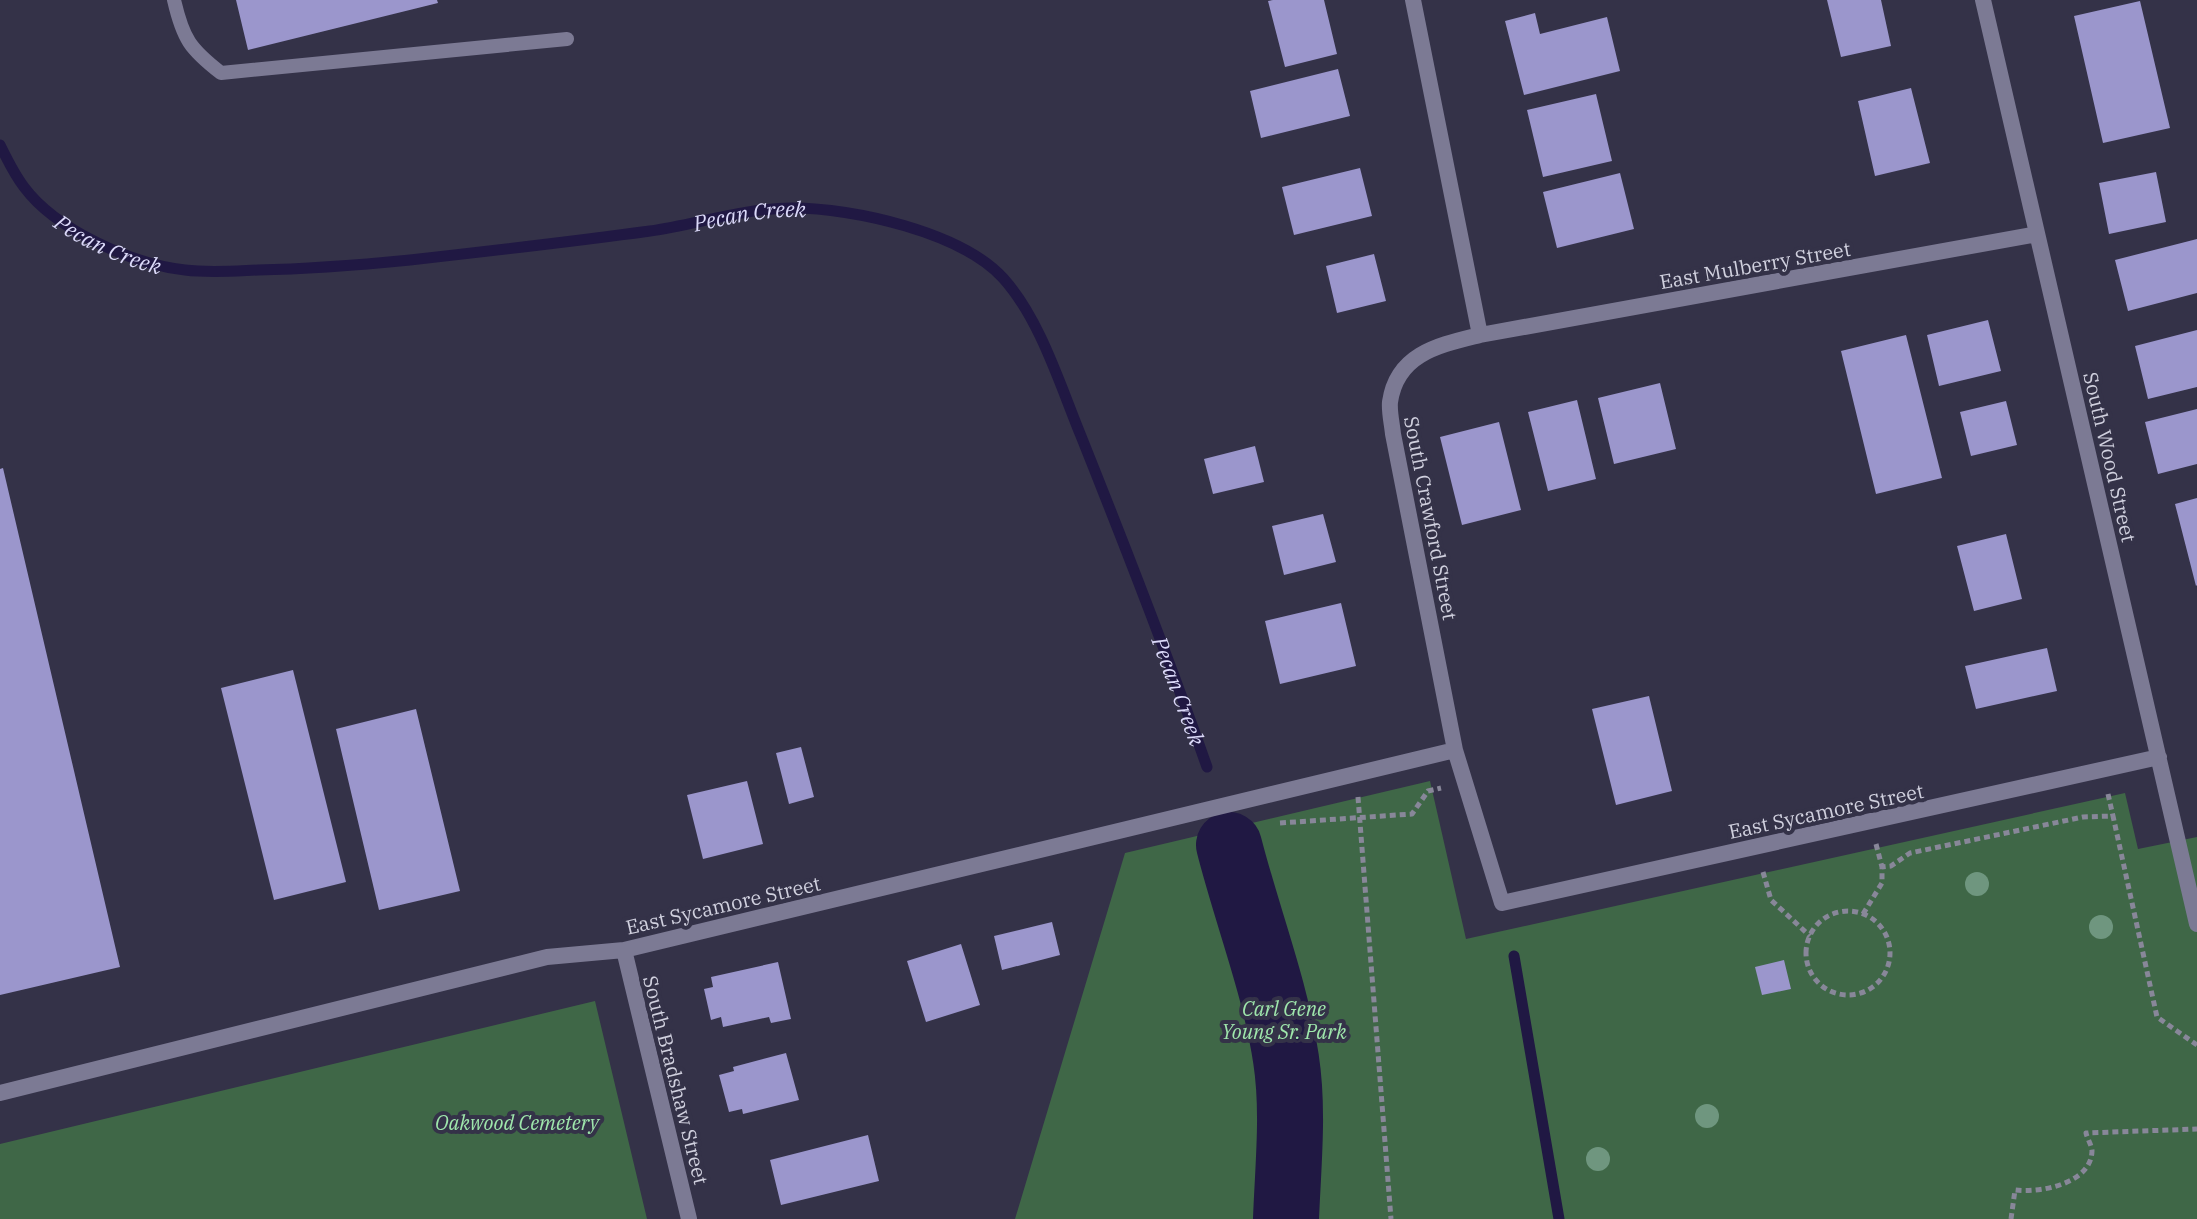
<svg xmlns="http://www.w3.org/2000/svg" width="2197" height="1219" font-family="'IBM Plex Serif',serif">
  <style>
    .green { fill: #3f6747 }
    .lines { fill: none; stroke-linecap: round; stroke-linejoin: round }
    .stream { stroke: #201843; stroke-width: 11 }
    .river { stroke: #201843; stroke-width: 66 }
    .building { fill: #9b96cc }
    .path { stroke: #888799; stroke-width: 5; stroke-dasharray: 6 4; stroke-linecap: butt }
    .service { stroke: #7c7a94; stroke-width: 14 }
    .minor { stroke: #7c7a94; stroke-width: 16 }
    .tree { fill: #6f967f }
    .labels { text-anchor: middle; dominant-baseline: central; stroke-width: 8; stroke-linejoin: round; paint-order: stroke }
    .street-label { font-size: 20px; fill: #d0d0de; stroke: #343248 }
    .park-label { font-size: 20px; font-style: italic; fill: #9fe7ac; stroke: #343248 }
    .water-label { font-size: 22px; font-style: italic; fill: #dbd9f9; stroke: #343248 }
  </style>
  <rect width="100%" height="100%" fill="#343248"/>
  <path class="green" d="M1430,781L1466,939L2125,793L2138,849L2197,837V1219H1015L1125,853Z
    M595,1001L647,1219H0V1144Z"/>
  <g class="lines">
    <g class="stream">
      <path id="s1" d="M0,145C7,159 14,174 24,187C56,230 132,264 185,270C209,273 234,271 258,270C309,269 359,265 410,260C490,251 570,242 650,231C698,224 744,208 793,208C853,208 961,232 1003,278C1040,319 1060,385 1081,436C1125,546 1168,656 1207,767"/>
      <path d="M1514,956L1559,1219"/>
    </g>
    <path class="river" d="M1229,845C1247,916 1275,986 1286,1059C1294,1111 1288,1166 1286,1219"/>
  </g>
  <path class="building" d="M236,0H437L438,3L248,50Z
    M1273,0H1324L1337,54L1285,67L1268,1Z
    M1827,0H1881L1891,46L1841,57Z
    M2140,1L2170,128L2103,143L2074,16Z
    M1535,13L1540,34L1607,17L1620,71L1524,95L1505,21Z
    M1338,69L1350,116L1261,138L1250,91Z
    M1911,88L1930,163L1875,176L1858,101Z
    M1596,94L1612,161L1543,177L1527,110Z
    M1360,168L1372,216L1294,235L1282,187Z
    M2156,172L2166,222L2109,234L2099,183Z
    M1620,173L1634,229L1557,248L1543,192Z
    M2197,239V293L2128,311L2115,260Z
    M1374,254L1386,301L1337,313L1326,266Z
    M1988,320L2001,371L1939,386L1927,335Z
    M2197,330V387L2148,399L2135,346Z
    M1906,335L1942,478L1876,494L1841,351Z
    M1660,383L1676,449L1614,464L1598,398Z
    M1577,400L1596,479L1548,491L1528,412Z
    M2006,401L2017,445L1971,456L1960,412Z
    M2197,409V464L2158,474L2145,422Z
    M1499,422L1521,510L1462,525L1440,437Z
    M1255,446L1264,482L1213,494L1204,459Z
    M3,468L120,967L0,995V469Z
    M2197,498V585L2196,586L2175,504Z
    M1323,514L1336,562L1284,575L1272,526Z
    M2006,534L2022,599L1974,611L1957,546Z
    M1341,603L1356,666L1280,684L1265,621Z
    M2047,648L2057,691L1976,709L1965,666Z
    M293,670L346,882L274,900L221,688Z
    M1649,696L1672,791L1616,805L1592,709Z
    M416,709L460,891L379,910L336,729Z
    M801,747L814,797L789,804L776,753Z
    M747,781L763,844L703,859L687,795Z
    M1052,922L1060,955L1002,970L994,936Z
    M961,944L980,1005L926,1022L907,961Z
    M1784,960L1791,989L1762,995L1755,967Z
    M778,962L791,1019L771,1023L769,1017L723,1027L721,1017L711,1020L704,989L713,987L711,977Z
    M786,1053L799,1100L743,1114L742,1109L729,1112L719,1075L734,1071L733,1067Z
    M868,1135L879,1181L781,1205L770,1160Z"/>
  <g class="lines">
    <path class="path" d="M2108,794L2113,816
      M1358,797L1391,1219
      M1280,823L1412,814L1428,791L1441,788
      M1876,844L1882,867
      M1763,872L1771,900L1810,936
      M1806 953a42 42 0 1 1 84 0a42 42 0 1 1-84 0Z
      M1863,914L1882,883V867L1891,866L1910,853L2083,817L2113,816L2157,1017L2197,1045
      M2011,1219L2015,1190C2040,1193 2091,1184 2092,1151C2092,1146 2087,1138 2086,1133L2197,1129"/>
    <path class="service" d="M174,0C183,39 190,49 221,73L567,39"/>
    <path class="minor" d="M1413,0L1480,335
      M1983,0L2197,924
      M2037,234L1480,335C1440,345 1397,353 1390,402C1389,411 1392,424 1393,434L1455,750L1502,903L2159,757
      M624,950L689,1219
      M0,1093L547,957L624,950L1455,750"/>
  </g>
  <g class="tree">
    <circle cx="1977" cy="884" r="12"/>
    <circle cx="2101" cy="927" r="12"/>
    <circle cx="1707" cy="1116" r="12"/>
    <circle cx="1598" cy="1159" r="12"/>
  </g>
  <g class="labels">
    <g class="street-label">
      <text transform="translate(1755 265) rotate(-10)">East Mulberry Street</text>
      <text transform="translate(2110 457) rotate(77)">South Wood Street</text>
      <text transform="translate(1431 518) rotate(79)">South Crawford Street</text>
      <text transform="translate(1826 811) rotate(-12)">East Sycamore Street</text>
      <text transform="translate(723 905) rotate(-13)">East Sycamore Street</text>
      <text transform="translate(676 1080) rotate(76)">South Bradshaw Street</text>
    </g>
    <g class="park-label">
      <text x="1284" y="1008">Carl Gene<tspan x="1284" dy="23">Young Sr. Park</tspan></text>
      <text x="517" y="1122">Oakwood Cemetery</text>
    </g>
    <g class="water-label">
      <text stroke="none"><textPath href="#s1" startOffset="802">Pecan Creek</textPath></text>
      <text stroke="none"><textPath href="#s1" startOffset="152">Pecan Creek</textPath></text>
      <text stroke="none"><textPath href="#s1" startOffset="1522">Pecan Creek</textPath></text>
    </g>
  </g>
</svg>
